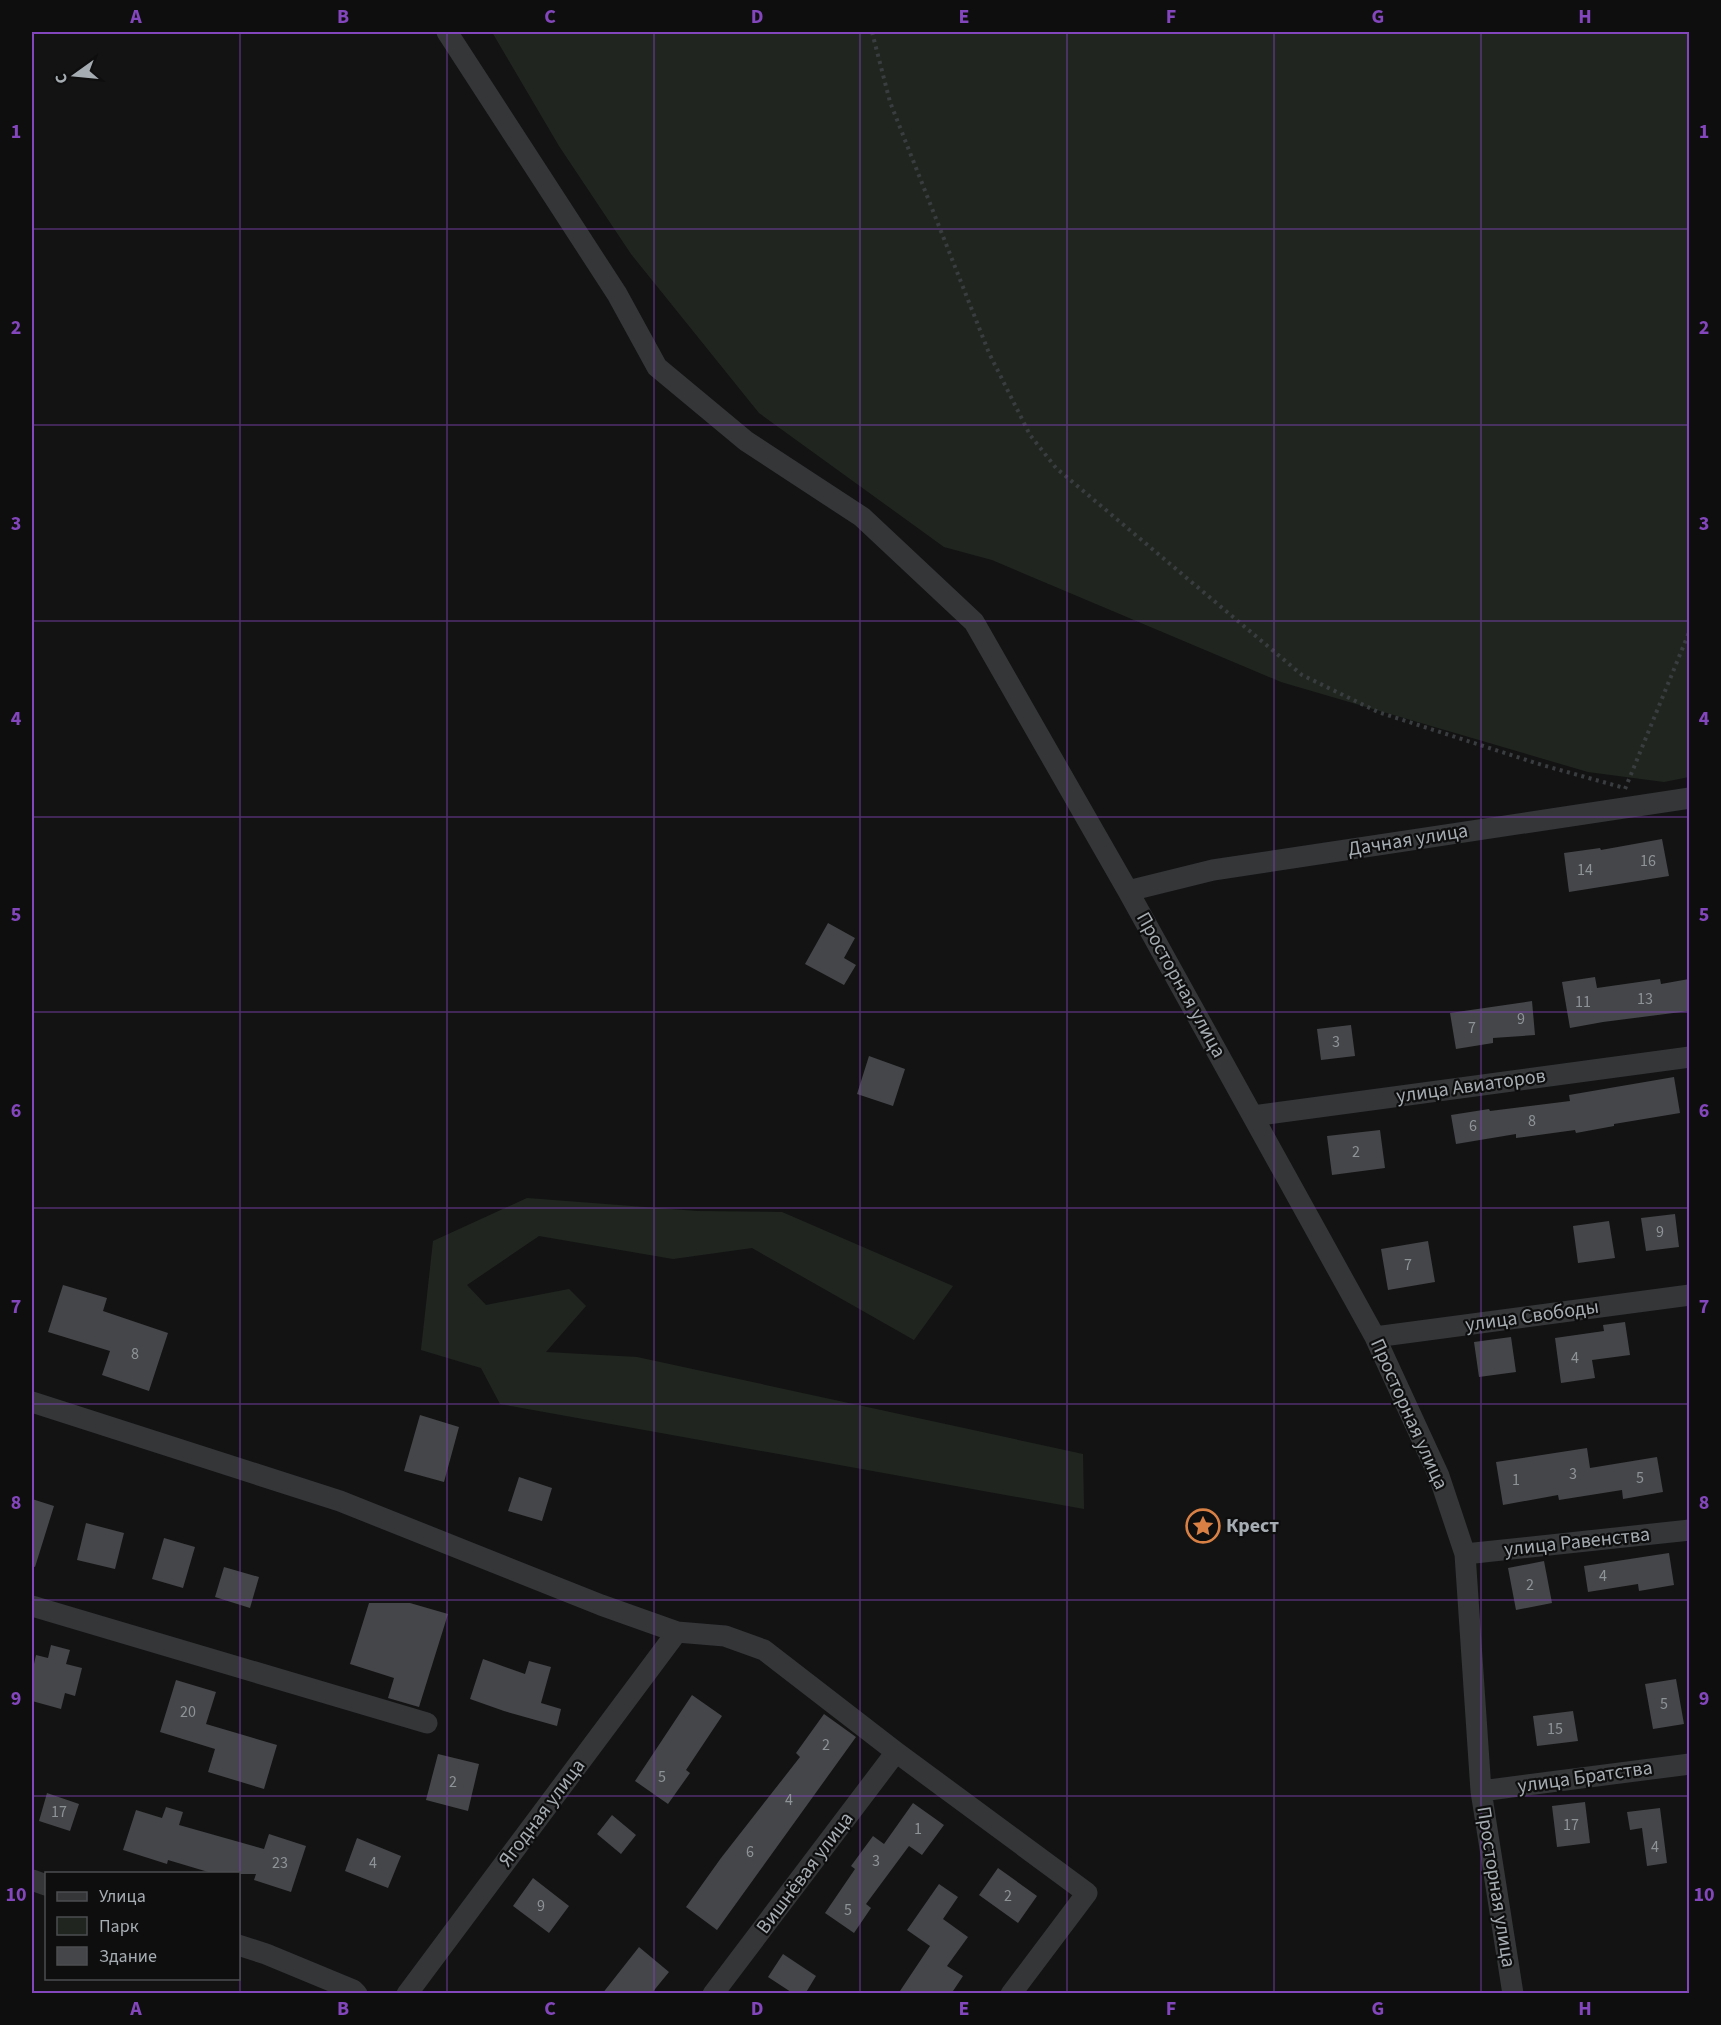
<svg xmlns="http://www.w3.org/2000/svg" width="1721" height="2025" font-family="'Source Sans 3',sans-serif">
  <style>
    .green { fill: #20261f }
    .building { fill: #454649 }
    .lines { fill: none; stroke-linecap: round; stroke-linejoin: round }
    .path { stroke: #3a3d3f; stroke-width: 4; stroke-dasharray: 3 4.5; stroke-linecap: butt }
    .street { stroke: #343638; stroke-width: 21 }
    .grid { fill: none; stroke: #8446bc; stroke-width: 1.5; stroke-opacity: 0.55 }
    .labels { text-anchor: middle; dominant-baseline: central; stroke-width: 4.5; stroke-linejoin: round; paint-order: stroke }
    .number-label { font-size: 16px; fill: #8e9398 }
    .street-label { font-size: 20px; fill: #a6adb2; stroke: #0e0e0f }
    .poi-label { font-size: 20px; font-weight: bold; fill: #a6adb2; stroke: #0e0e0f; text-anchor: start }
    .neatline { fill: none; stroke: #8446bc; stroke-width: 2 }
    .grid-label { font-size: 20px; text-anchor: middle; font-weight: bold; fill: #8446bc }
  </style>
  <rect width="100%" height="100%" fill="#131314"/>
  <path class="green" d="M492,32H1689V777L1664,782L1588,772L1281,682L992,560L944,547L759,413L631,254L559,146Z
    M527,1198L697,1211L782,1212L953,1286L914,1340L752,1248L673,1259L539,1236L467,1285L486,1305L569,1289L586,1306L546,1352L637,1357L1083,1454L1084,1509L500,1404L481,1368L421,1350L433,1241Z"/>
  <path class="building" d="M1662,839L1669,876L1569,892L1564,853L1600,848L1601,850Z
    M828,923L855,938L844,958L856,965L844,985L805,964Z
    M1595,977L1597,988L1660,979L1661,984L1689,979V1011L1603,1022L1570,1028L1562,982Z
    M1532,1001L1535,1035L1493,1038V1043L1456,1049L1450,1013Z
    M1351,1025L1355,1056L1321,1060L1317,1029Z
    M869,1056L905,1069L893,1106L857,1094Z
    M1674,1077L1680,1113L1614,1124V1126L1576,1133L1575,1130L1516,1138V1134L1456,1144L1451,1115L1489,1109L1490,1111L1570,1101L1569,1095Z
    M1380,1130L1385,1168L1332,1175L1327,1136Z
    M1675,1214L1679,1247L1646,1251L1641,1218Z
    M1609,1221L1615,1258L1578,1263L1573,1226Z
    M1428,1241L1435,1282L1388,1290L1381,1249Z
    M63,1285L107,1298L103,1311L168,1333L149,1391L102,1375L110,1351L48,1332Z
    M1625,1322L1630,1355L1592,1360L1595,1378L1561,1383L1555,1338L1604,1331L1603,1325Z
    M1511,1337L1516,1372L1479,1377L1474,1342Z
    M420,1415L459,1427L444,1482L404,1471Z
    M1587,1448L1590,1468L1657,1457L1663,1492L1623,1499L1622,1490L1559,1500L1558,1495L1503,1505L1496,1462Z
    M519,1477L552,1488L542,1521L508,1511Z
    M32,1499L54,1506L35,1567L32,1566Z
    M86,1523L124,1533L115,1569L77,1560Z
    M164,1538L195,1547L183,1588L152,1579Z
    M1669,1553L1674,1585L1639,1591L1638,1584L1588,1592L1584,1566Z
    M1544,1561L1552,1603L1516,1610L1508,1568Z
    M224,1567L259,1577L250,1608L215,1597Z
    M369,1603H410L448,1614L419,1707L388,1698L394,1678L350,1664Z
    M51,1645L70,1650L66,1664L82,1668L75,1696L65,1693L61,1709L32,1701V1673L36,1655L48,1658Z
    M483,1659L525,1674L529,1661L551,1667L541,1703L561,1709L557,1726L504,1711L470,1699Z
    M1676,1679L1684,1724L1653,1729L1645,1684Z
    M176,1680L216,1692L206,1724L277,1745L264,1789L208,1772L215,1749L160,1732Z
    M692,1695L722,1716L686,1770L690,1773L668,1804L635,1781Z
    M1573,1711L1578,1741L1537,1746L1533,1716Z
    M824,1714L856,1737L717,1930L686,1907L721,1858L800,1757L796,1753Z
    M438,1754L479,1764L468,1811L426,1800Z
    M47,1793L79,1804L70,1831L39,1821Z
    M1585,1802L1590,1843L1557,1847L1552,1806Z
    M913,1803L944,1825L922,1855L909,1846L866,1904L871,1908L854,1933L825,1913L855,1869L851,1866L873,1836L884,1844Z
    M166,1807L183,1812L179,1825L264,1849L269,1834L306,1846L291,1892L254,1880L256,1874H215L168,1860L167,1864L123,1850L136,1810L162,1818Z
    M1660,1808L1667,1863L1647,1866L1642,1828L1630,1830L1627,1812Z
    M612,1815L636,1835L621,1854L597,1834Z
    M357,1838L401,1856L388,1888L345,1871Z
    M998,1868L1037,1896L1018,1923L979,1895Z
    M533,1878L569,1906L549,1933L513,1906Z
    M939,1884L958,1897L943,1919L968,1937L947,1966L963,1976L951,1994H898L930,1946L907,1930Z
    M639,1947L669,1972L651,1994H602Z
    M783,1954L816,1976L805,1994H794L768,1977Z"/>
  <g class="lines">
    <path class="path" d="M872,32L890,102L989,353L1030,435L1056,468L1302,675L1378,712L1542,765L1621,787
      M1625,789L1690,630"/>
    <path class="street" d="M447,32L617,294L657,367L746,441L862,517L974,622L1128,891L1375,1337L1439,1476L1465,1554L1481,1791L1513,1994
      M1128,891L1213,870L1690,798
      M1253,1116L1690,1057
      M1375,1337L1690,1295
      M32,1402L340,1501L601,1605L677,1632L725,1636L764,1650L896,1752L1087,1893L1011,1994
      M1465,1554L1690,1530
      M32,1606L427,1723
      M1481,1791L1690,1764
      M32,1880L46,1885
      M238,1945L266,1954L353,1990L357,1994
      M407,1994L677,1632
      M713,1994L896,1752"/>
  </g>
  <path class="grid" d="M240,32V1994M447,32V1994M654,32V1994M860,32V1994M1067,32V1994M1274,32V1994M1481,32V1994M32,229H1690M32,425H1690M32,621H1690M32,817H1690M32,1012H1690M32,1208H1690M32,1404H1690M32,1600H1690M32,1796H1690"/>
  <defs>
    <symbol id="sight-ring" viewBox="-11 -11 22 22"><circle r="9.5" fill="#0e0e0f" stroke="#d98045" stroke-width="1.5"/><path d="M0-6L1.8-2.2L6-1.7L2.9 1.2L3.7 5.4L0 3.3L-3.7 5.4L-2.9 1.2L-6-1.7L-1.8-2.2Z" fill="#d98045"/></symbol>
  </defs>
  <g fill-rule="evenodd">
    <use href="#sight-ring" x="1184" y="1507" width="38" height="38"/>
  </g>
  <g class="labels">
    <g class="number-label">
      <text x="1648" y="861">16</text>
      <text x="1585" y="870">14</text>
      <text x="1645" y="999">13</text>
      <text x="1583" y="1002">11</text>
      <text x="1521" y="1019">9</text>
      <text x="1472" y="1028">7</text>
      <text x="1336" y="1042">3</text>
      <text x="1532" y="1121">8</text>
      <text x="1473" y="1126">6</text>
      <text x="1356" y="1152">2</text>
      <text x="1660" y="1232">9</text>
      <text x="1408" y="1265">7</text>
      <text x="135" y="1354">8</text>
      <text x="1575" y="1358">4</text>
      <text x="1573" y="1474">3</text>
      <text x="1640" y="1478">5</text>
      <text x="1516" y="1480">1</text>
      <text x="1603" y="1576">4</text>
      <text x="1530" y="1585">2</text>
      <text x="1664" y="1704">5</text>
      <text x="188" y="1712">20</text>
      <text x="1555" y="1729">15</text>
      <text x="826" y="1745">2</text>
      <text x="662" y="1777">5</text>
      <text x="453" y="1782">2</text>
      <text x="789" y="1800">4</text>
      <text x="59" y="1812">17</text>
      <text x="1571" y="1825">17</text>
      <text x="918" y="1829">1</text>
      <text x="1655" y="1847">4</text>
      <text x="750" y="1852">6</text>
      <text x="876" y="1861">3</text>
      <text x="280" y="1863">23</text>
      <text x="373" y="1863">4</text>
      <text x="1008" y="1896">2</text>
      <text x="541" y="1906">9</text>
      <text x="848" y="1910">5</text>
    </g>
    <g class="street-label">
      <text transform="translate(1408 840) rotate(-9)">Дачная улица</text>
      <text transform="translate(1181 985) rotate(61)">Просторная улица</text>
      <text transform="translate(1471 1086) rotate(-8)">улица Авиаторов</text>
      <text transform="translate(1532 1316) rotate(-8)">улица Свободы</text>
      <text transform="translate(1409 1414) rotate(66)">Просторная улица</text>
      <text transform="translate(1577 1542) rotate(-6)">улица Равенства</text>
      <text transform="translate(1585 1777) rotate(-8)">улица Братства</text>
      <text transform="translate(542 1813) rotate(-53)">Ягодная улица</text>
      <text transform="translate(805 1873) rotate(-53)">Вишнёвая улица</text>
      <text transform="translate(1496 1887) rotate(81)">Просторная улица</text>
    </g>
    <g class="poi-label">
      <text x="1226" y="1526">Крест</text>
    </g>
  </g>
  <rect width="1721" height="2025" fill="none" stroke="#0e0e0f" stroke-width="66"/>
  <rect x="45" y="1872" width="195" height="108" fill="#0e0e0f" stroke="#4b4e50" stroke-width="1.5"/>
  <rect x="57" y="1892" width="30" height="9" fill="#343638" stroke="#4b4e50" stroke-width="1.5"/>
  <text x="99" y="1902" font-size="18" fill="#a6adb2">Улица</text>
  <rect x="57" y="1917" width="30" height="18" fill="#20261f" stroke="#4b4e50" stroke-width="1.5"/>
  <text x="99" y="1932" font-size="18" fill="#a6adb2">Парк</text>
  <rect x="57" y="1947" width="30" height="18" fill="#454649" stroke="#4b4e50" stroke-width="1.5"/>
  <text x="99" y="1962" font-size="18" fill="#a6adb2">Здание</text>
  <g transform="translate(75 75) rotate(255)" stroke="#0e0e0f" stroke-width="4.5" paint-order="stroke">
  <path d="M0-4.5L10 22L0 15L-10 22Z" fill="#a6adb2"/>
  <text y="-9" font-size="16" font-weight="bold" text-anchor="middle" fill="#a6adb2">С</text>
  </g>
  <rect x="33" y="33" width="1655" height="1959" class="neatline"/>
  <g class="grid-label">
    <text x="136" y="23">A</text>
    <text x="343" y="23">B</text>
    <text x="550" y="23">C</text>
    <text x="757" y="23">D</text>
    <text x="964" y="23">E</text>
    <text x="1171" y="23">F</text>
    <text x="1378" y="23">G</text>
    <text x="1585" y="23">H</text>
    <text x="16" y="138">1</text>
    <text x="1704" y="138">1</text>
    <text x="16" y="334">2</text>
    <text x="1704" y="334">2</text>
    <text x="16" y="530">3</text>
    <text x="1704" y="530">3</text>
    <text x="16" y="725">4</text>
    <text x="1704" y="725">4</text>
    <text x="16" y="921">5</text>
    <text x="1704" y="921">5</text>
    <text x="16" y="1117">6</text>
    <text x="1704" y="1117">6</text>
    <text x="16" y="1313">7</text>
    <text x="1704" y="1313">7</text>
    <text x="16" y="1509">8</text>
    <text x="1704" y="1509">8</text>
    <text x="16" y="1705">9</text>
    <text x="1704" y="1705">9</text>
    <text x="16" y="1901">10</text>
    <text x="1704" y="1901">10</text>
    <text x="136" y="2015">A</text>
    <text x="343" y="2015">B</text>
    <text x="550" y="2015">C</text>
    <text x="757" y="2015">D</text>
    <text x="964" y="2015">E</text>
    <text x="1171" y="2015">F</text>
    <text x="1378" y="2015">G</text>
    <text x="1585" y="2015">H</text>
  </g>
</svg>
